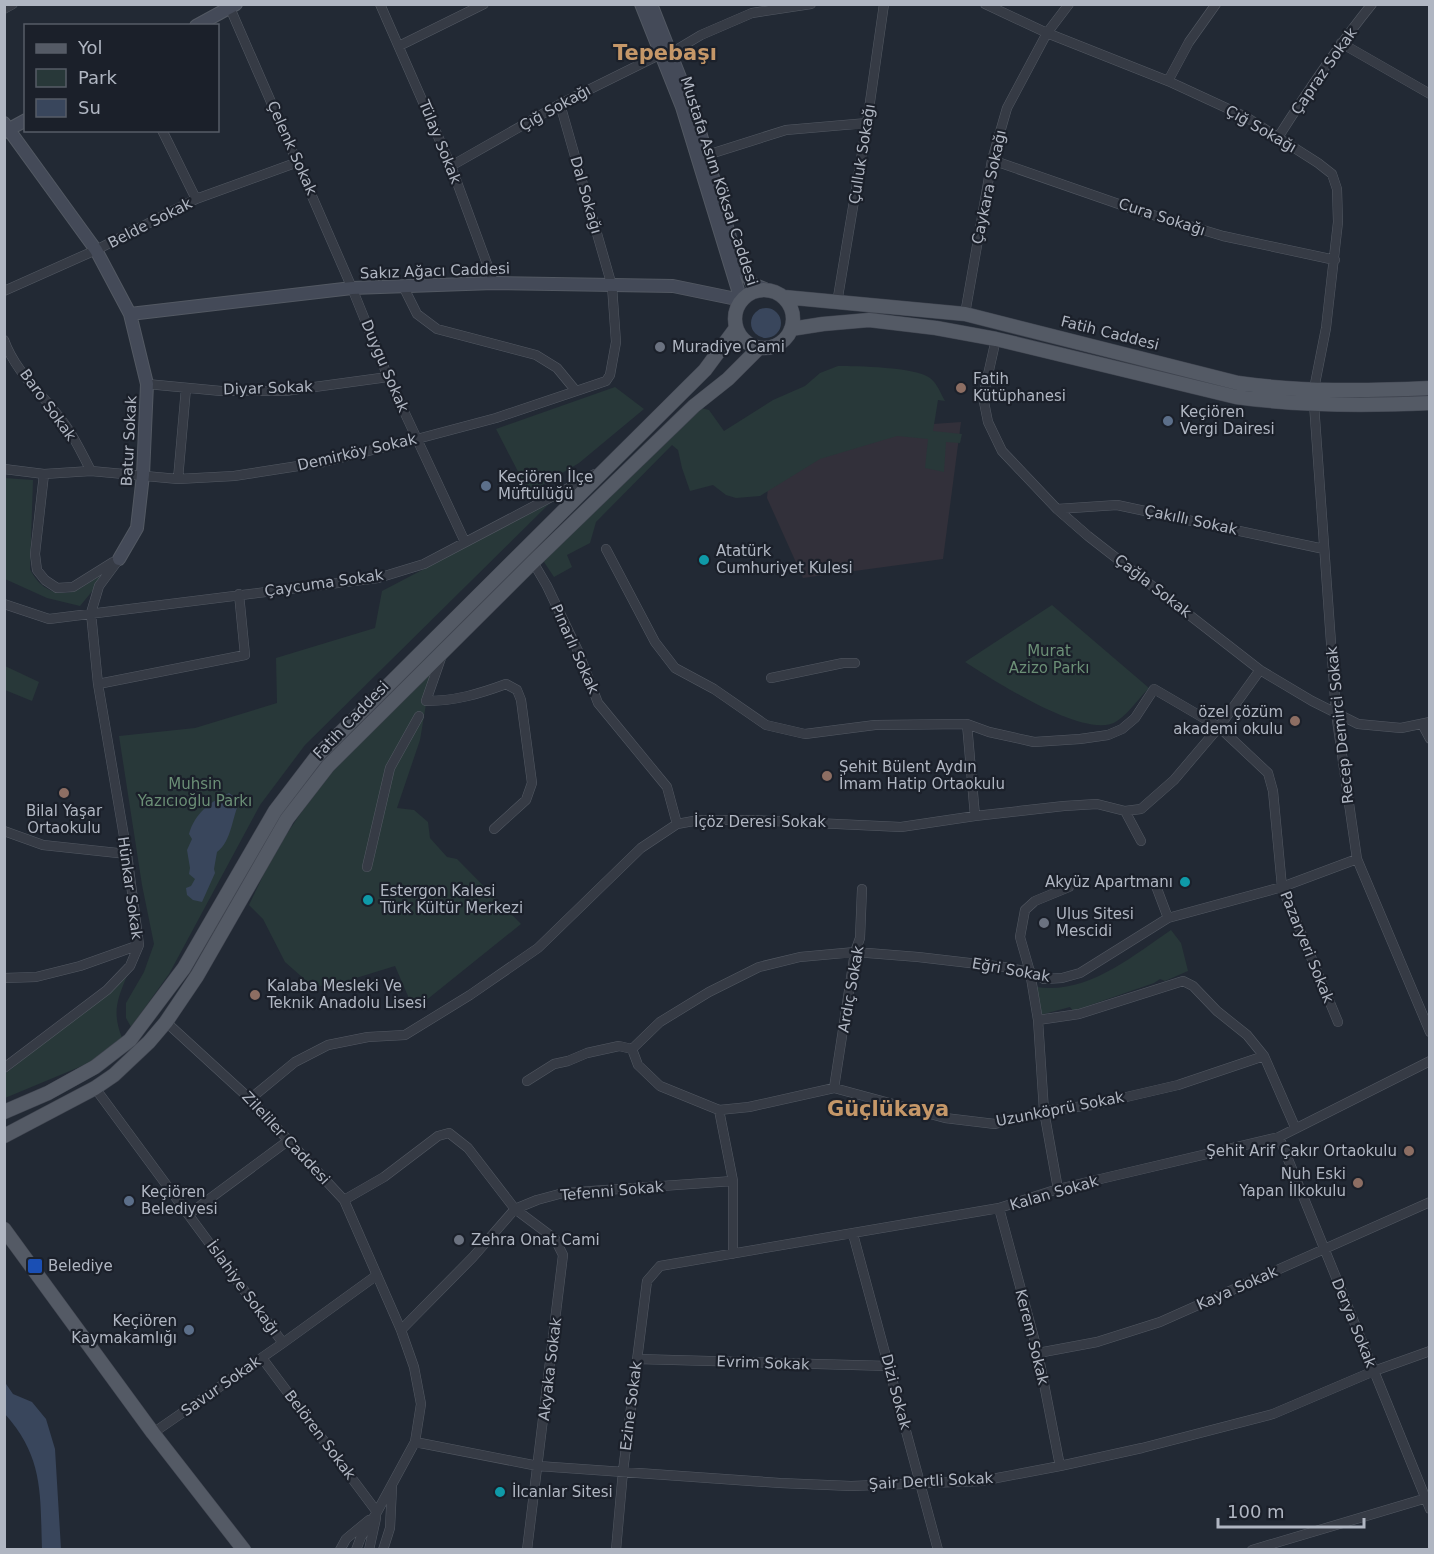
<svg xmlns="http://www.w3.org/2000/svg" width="1434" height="1554" font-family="'DejaVu Sans',sans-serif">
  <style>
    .medical { fill: #32303a }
    .green { fill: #283839 }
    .water { fill: #39465c }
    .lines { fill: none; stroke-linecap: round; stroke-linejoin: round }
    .street-casing { stroke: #535963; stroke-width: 10 }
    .secondary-casing { stroke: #535963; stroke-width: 14 }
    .primary-casing { stroke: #3f444f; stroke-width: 15 }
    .street { stroke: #363b45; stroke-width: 9 }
    .secondary { stroke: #444a58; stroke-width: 12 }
    .primary { stroke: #545a65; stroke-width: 14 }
    .worship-dot { fill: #6b7280; stroke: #1b202a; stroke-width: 2 }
    .education-dot { fill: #8d6e63; stroke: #1b202a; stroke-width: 2 }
    .service-dot { fill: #5c6f8a; stroke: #1b202a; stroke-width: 2 }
    .culture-dot { fill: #0f9aa8; stroke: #1b202a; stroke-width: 2 }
    .transit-dot { fill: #1a4fb4; stroke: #1b202a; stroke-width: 2 }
    .labels { text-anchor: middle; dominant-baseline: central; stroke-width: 4.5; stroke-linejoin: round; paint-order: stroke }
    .street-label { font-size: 15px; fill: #b0b6c2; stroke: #1b202a }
    .poi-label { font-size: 15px; fill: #b0b6c2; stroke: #1b202a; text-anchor: start }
    .park-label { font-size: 15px; fill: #6b8f76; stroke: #1b202a }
    .district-label { font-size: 21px; font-weight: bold; fill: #c59768; stroke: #1b202a }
  </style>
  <rect width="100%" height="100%" fill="#222934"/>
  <path class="medical" d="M961,422L943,559L803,578L767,498L769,475L891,427Z"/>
  <path class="green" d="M838,366C857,366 915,367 930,378C937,383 941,394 945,401L938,400L933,431L962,434L960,443L946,442L944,472L925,468L928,439L897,436L820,459L760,496L736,498L726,495L713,485L690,491L682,468L678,450L672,445L596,522L590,543L567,555L572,567L554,577L542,559L701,408L709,410L724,431L773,400L805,386L820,373Z
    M615,387L644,409L579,463L529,493L496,429Z
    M4,478L33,480L30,569C38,587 57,599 77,590C86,586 93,579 102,575L94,589L80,606L47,598L5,579Z
    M550,503L305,745L260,805L169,974L131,1027L126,1018V1003L144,972L154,944L142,885L119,736L195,728L277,703L276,658L375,628L382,591Z
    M1052,605L1149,688C1139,698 1129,713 1117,721C1087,742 992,679 965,662Z
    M5,666L39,682L32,701L5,690Z
    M432,668L420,740L397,808L414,810L428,822L430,838L447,857L457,859L521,924L414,1010L395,966L327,987L310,984L285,962L263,919L249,905L274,853L331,768Z
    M1171,930L1181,943L1188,971L1165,981L1160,979L1154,983L1073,1011L1070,1007L1040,1015L1036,987C1087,995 1131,957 1171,930Z
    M127,976C117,1000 112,1012 122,1038L89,1063L5,1098V1074Z"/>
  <path class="water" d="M751 323a15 15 0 1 1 30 0a15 15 0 1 1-30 0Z
    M229,793L240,801C232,816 232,841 217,852L214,869L215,873L202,902L193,900L187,895L186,888L191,886L195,879L189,874L190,868L187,850L192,839L189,834C195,813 210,802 229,793Z
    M4,1381L13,1394L32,1402L46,1419L55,1449L61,1549H42C40,1494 44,1458 5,1414Z"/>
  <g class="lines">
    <defs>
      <path id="street" d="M380,4L451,166L494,283
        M985,4L1047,33L1168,81L1246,117L1318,163L1332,174L1337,189L1338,222L1326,328L1314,389
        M230,8L352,288L388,377L465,542
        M4,9L13,4
        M1341,43L1430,94
        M399,46L484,4
        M671,53L701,35L752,13L811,4
        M1168,81L1189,42L1216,4
        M162,130L196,199
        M1277,139C1307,92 1337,47 1372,4
        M707,155L786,130L867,123
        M992,160L1133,209L1223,236L1335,260
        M451,166L560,104L661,54
        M403,286L417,314L437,329L536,355L557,368L576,391
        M4,291L96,250L196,199L298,162
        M837,303L867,123L884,4
        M965,314L992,160L1007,108L1047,33L1069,4
        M996,339L983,397L988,422L1002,451L1057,509L1088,536L1260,670L1312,701L1358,724L1401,728L1430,722
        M4,340C16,374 46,397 66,426C76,440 83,456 91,471
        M147,384L221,391H285L388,377
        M1314,404L1336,713L1357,859L1430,1032
        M4,469L44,474L91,471L178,479L234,476L324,462L417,439L496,418L606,381L610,375L616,342L612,286L560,104
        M44,474L35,554L37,570L45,580L57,588L73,587L113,562
        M178,479L186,388
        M1057,509L1117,505L1324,549
        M606,549L655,642L675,668L714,689L766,725L805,734L875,725L967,724L989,732L1034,742L1080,739L1108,735L1122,729L1135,718L1154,689L1219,727L1268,773L1273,791L1282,887L1338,1022
        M533,562L547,586L578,651L598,703L667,787L677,824
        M4,604L49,619L378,578L424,564L595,474
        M442,655L426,701C455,701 479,694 506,684L517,690L521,700L532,783L526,800L494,829
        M771,678L843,663H855
        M98,684L245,655L239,594
        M967,724L975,816
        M1422,724L1430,739
        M1125,811L1141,841
        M4,831L43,845L127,854
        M367,867L390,768L419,716
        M1156,886L1168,918
        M4,978L36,977L80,966L139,945
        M1038,1020L1079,1014L1183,981L1193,986L1217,1011L1247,1035L1264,1056L1295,1127
        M166,1022L250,1099L344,1200L401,1330L414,1367L421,1404L415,1442L377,1512L361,1537L356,1550
        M632,1049L660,1022L709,992L759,967L800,957L855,952L918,957L1004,967L1030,972L1044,979L1062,978L1080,973L1168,918L1282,887L1357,859
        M4,1068L107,990L130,966L139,945L127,854L98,684L91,613L99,586L119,559
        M527,1081L554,1064L568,1061L587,1053L619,1046L632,1049L638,1065L660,1086L719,1110L749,1107L834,1088L945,1118L995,1124L1044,1111L1092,1105L1178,1085L1264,1056
        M95,1088L283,1343
        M834,1088L855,952L860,938L862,889
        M250,1099L295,1062L328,1045L368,1037L405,1035L470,995L538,948L641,848L677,824L699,820H752L901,827L975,816L1064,806L1097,804L1125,811L1141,809L1174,780L1219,727L1260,670
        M719,1110L733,1181V1254
        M1279,1137L1430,1509
        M1058,1189L1044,1111L1038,1020L1030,972L1020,937L1025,910L1035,901L1069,887
        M344,1200L384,1177L438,1136L449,1133L468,1148L515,1209L555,1239L563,1255L527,1550
        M999,1208L1038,1353L1060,1466
        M189,1214L289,1140
        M853,1234L938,1550
        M401,1330L473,1257L515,1209L537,1200L563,1193L733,1181
        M1038,1353L1097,1342L1160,1322L1430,1202
        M262,1358L377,1512
        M637,1359L889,1366
        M153,1433L283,1343L377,1275
        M415,1442L538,1466L780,1483L851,1486L981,1481L1060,1466L1142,1448L1273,1414L1374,1371L1430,1351
        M340,1550L346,1539L369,1520
        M369,1550L376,1518
        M383,1550L390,1528L392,1487
        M616,1550L623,1471L647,1281L660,1266L999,1208L1058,1189L1279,1137L1430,1061
        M1252,1550L1430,1497"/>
      <path id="secondary" d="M651,4L696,118L735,255L752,284L765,289
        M196,26L236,4
        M4,123L96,250L130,314L147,384L143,475L137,528L119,559
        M4,132L26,120
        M130,314L352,288L494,283L673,286L741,300L682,107L641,4"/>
      <path id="primary" d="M735 319a29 29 0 1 1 58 0a29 29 0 1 1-58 0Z
        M784,297L965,314L1238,383C1302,392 1366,391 1430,388
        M791,329L823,324L869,320L936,328L996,339L1236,397C1300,406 1365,406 1430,403
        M4,1112L48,1093L95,1067L130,1040L184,968L275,811L317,756L705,370L736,328
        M4,1136L95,1088L114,1075L149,1042L166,1022L197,976L287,819L328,766L533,562L694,406L728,379L759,348
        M4,1229L153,1433L244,1550"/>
    </defs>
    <use href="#street" class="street-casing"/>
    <use href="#secondary" class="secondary-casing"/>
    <use href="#primary" class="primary-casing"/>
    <use href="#street" class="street"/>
    <use href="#secondary" class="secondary"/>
    <use href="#primary" class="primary"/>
  </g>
  <g class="worship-dot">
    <circle cx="660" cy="347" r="6"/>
    <circle cx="1044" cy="923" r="6"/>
    <circle cx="459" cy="1240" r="6"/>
  </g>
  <g class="education-dot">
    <circle cx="961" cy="388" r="6"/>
    <circle cx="1295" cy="721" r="6"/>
    <circle cx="827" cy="776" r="6"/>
    <circle cx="64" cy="793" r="6"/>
    <circle cx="255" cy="995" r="6"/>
    <circle cx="1409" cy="1151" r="6"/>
    <circle cx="1358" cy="1183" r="6"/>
  </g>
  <g class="service-dot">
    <circle cx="1168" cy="421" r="6"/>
    <circle cx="486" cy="486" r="6"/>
    <circle cx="129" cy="1201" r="6"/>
    <circle cx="189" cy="1330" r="6"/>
  </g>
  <g class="culture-dot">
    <circle cx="704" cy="560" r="6"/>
    <circle cx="1185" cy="882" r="6"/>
    <circle cx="368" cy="900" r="6"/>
    <circle cx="500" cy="1492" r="6"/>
  </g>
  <rect class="transit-dot" x="27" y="1258" width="16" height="16" rx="3"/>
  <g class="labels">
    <g class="street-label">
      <text transform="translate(1324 71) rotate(-55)">Çapraz Sokak</text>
      <text transform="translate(555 108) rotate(-29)">Çığ Sokağı</text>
      <text transform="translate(1261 129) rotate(30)">Çığ Sokağı</text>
      <text transform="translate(440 142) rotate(68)">Tülay Sokak</text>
      <text transform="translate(292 148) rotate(66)">Çelenk Sokak</text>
      <text transform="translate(862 154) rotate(-81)">Çulluk Sokağı</text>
      <text transform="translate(719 181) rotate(72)">Mustafa Asım Köksal Caddesi</text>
      <text transform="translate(989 187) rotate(-78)">Çaykara Sokağı</text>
      <text transform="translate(586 195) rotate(74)">Dal Sokağı</text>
      <text transform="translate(1162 217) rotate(18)">Cura Sokağı</text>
      <text transform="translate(150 223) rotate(-27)">Belde Sokak</text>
      <text transform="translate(435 271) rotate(-2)">Sakız Ağacı Caddesi</text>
      <text transform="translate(1110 333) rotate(14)">Fatih Caddesi</text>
      <text transform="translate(385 366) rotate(67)">Duygu Sokak</text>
      <text transform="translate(268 388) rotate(-2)">Diyar Sokak</text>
      <text transform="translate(48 405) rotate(54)">Baro Sokak</text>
      <text transform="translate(129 441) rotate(-87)">Batur Sokak</text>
      <text transform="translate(357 452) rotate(-13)">Demirköy Sokak</text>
      <text transform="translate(1191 520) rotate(12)">Çakıllı Sokak</text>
      <text transform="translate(324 583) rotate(-8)">Çaycuma Sokak</text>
      <text transform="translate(1153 586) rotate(38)">Çağla Sokak</text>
      <text transform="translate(575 649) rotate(66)">Pınarlı Sokak</text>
      <text transform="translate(351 720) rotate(-46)">Fatih Caddesi</text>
      <text transform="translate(1340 725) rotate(-96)">Recep Demirci Sokak</text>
      <text x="760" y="822">İçöz Deresi Sokak</text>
      <text transform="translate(130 888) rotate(82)">Hünkar Sokak</text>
      <text transform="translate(1307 947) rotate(68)">Pazaryeri Sokak</text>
      <text transform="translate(1011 970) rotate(10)">Eğri Sokak</text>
      <text transform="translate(851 989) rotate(-80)">Ardıç Sokak</text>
      <text transform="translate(1060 1109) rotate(-11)">Uzunköprü Sokak</text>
      <text transform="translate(286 1138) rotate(47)">Zileliler Caddesi</text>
      <text transform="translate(612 1191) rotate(-5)">Tefenni Sokak</text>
      <text transform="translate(1054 1193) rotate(-16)">Kalan Sokak</text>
      <text transform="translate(243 1288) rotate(54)">İslahiye Sokağı</text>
      <text transform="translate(1237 1288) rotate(-24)">Kaya Sokak</text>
      <text transform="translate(1354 1323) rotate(68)">Derya Sokak</text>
      <text transform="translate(1032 1337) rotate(76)">Kerem Sokak</text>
      <text transform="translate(763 1363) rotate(2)">Evrim Sokak</text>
      <text transform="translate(550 1369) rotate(-83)">Akyaka Sokak</text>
      <text transform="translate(221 1386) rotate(-35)">Savur Sokak</text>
      <text transform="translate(896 1392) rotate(75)">Dizi Sokak</text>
      <text transform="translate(631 1406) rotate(-83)">Ezine Sokak</text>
      <text transform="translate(320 1435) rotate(53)">Belören Sokak</text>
      <text transform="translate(931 1481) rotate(-3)">Şair Dertli Sokak</text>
    </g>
    <g class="poi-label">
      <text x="672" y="347">Muradiye Cami</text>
      <text x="973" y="379">Fatih<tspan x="973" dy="17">Kütüphanesi</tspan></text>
      <text x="1180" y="412">Keçiören<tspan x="1180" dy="17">Vergi Dairesi</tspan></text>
      <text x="498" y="477">Keçiören İlçe<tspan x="498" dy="17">Müftülüğü</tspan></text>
      <text x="716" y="551">Atatürk<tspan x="716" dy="17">Cumhuriyet Kulesi</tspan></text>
      <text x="1283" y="712" text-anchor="end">özel çözüm<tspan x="1283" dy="17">akademi okulu</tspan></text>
      <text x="839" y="767">Şehit Bülent Aydın<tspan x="839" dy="17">İmam Hatip Ortaokulu</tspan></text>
      <text x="64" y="811" text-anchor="middle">Bilal Yaşar<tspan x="64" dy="17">Ortaokulu</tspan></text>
      <text x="1173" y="882" text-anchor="end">Akyüz Apartmanı</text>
      <text x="380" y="891">Estergon Kalesi<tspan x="380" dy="17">Türk Kültür Merkezi</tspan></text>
      <text x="1056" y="914">Ulus Sitesi<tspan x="1056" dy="17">Mescidi</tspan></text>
      <text x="267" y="986">Kalaba Mesleki Ve<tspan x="267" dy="17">Teknik Anadolu Lisesi</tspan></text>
      <text x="1397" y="1151" text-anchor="end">Şehit Arif Çakır Ortaokulu</text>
      <text x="1346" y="1174" text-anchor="end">Nuh Eski<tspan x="1346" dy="17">Yapan İlkokulu</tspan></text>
      <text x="141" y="1192">Keçiören<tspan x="141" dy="17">Belediyesi</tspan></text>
      <text x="471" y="1240">Zehra Onat Cami</text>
      <text x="48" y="1266">Belediye</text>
      <text x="177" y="1321" text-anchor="end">Keçiören<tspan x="177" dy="17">Kaymakamlığı</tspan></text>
      <text x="512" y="1492">İlcanlar Sitesi</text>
    </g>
    <g class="park-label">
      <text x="1049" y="651">Murat<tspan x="1049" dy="17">Azizo Parkı</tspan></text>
      <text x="195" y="784">Muhsin<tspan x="195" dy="17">Yazıcıoğlu Parkı</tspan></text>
    </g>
    <g class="district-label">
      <text x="665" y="53">Tepebaşı</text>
      <text x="888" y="1109">Güçlükaya</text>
    </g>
  </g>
  <rect width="1434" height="1554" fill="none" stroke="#b0b6c2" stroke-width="12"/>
  <rect x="24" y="24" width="195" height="108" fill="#1b202a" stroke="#575c67" stroke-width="1.5"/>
  <rect x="36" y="44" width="30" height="9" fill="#545a65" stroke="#575c67" stroke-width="1.5"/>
  <text x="78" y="54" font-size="18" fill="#b0b6c2">Yol</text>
  <rect x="36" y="69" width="30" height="18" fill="#283839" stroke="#575c67" stroke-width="1.5"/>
  <text x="78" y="84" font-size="18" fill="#b0b6c2">Park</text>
  <rect x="36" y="99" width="30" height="18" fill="#39465c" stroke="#575c67" stroke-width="1.5"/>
  <text x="78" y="114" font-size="18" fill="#b0b6c2">Su</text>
  <path d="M1218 1518v9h146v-9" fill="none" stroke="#b0b6c2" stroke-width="3"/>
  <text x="1227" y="1518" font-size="18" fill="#b0b6c2" stroke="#1b202a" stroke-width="4.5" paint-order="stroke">100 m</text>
</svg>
